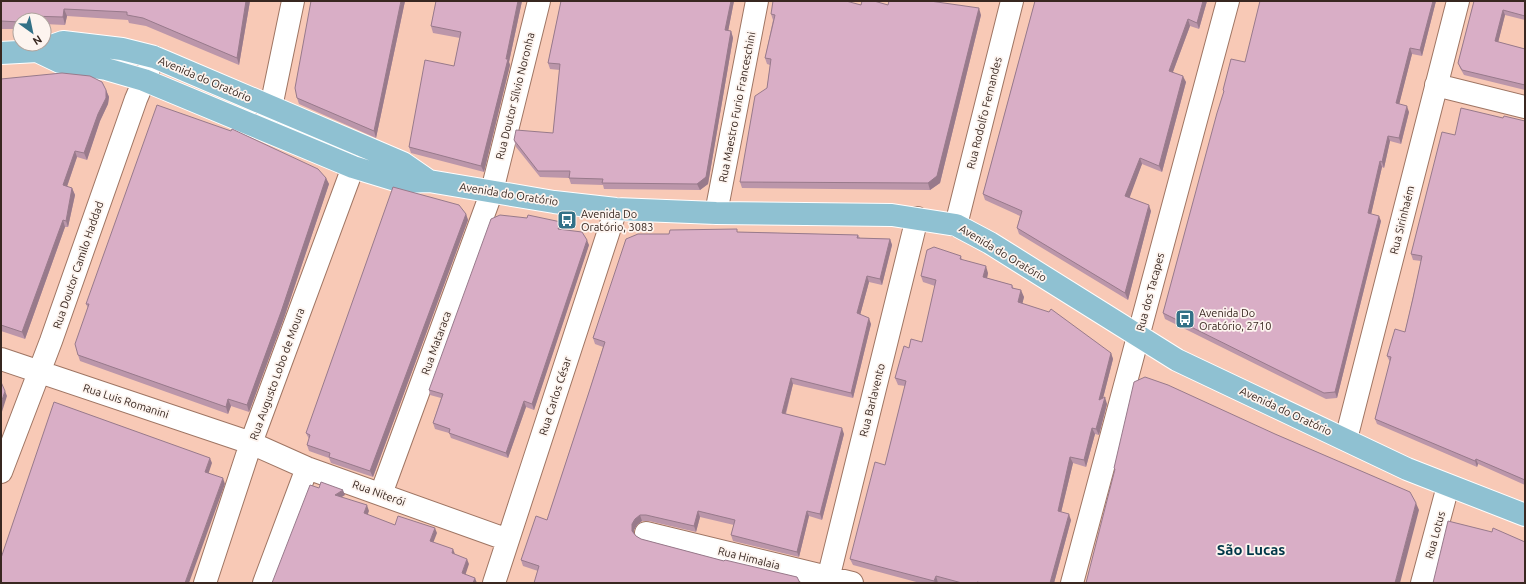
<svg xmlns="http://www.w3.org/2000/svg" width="1526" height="584" font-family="Ubuntu,sans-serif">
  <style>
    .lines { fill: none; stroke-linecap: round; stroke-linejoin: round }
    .minor-casing { stroke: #9f7563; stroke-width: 24 }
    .major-casing { stroke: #fff; stroke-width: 24 }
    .minor { stroke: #fff; stroke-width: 22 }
    .major { stroke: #8fc1d2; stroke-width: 22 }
    .wall { fill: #bb96aa }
    .shaded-wall { fill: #987a8b }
    .building { fill: #d9aec6; stroke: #987a8b }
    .labels { text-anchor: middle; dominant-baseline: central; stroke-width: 3.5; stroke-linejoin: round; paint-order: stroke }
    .street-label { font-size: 11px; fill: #382720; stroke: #fdf4ef }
    .poi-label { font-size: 11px; fill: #382720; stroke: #fdf4ef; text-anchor: start }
    .district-label { font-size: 15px; font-weight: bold; fill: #003748; stroke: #fdf4ef }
  </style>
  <rect width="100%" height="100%" fill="#f8c9b6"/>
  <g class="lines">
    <defs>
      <path id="minor" d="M1436,85L1525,107
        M263,129L271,107L293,1
        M716,213L757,1
        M956,225L1012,1
        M1,359L251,443L307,468L508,540
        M1346,439L1458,1
        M1,472L51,341L136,99L154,57
        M381,494L492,191L539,1
        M646,533L852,583
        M205,583L251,443L353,167
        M264,583L307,468
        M494,583L616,209
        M827,583L917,218
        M1072,583L1228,1
        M1422,583L1448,486"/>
      <path id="major" d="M37,51L60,62L106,69L144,80L353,167L402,182L429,181L554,202L616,209L716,213L892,215L956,225L990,243L1177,360L1407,469L1525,515
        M1,53L37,51L63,42L122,49L154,57L403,163L429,181"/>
    </defs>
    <use href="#minor" class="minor-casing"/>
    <use href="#major" class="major-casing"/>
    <use href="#minor" class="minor"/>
    <use href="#major" class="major"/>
  </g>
  <path class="wall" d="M1,1H250L239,65L146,26L129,23L128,20L67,16L65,25L44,24V20H20V29H1Z
    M405,1L376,138L299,104L297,98Z
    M436,1H522L509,62L510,65L484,172L411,153L409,147L454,66L460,38L433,33L431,26Z
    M561,1H734L728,31H731L733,38L708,184L700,190L604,189L603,185L571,184L569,178L540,177L516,147L514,140L553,133L560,70L550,69L548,63Z
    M1035,1H1207L1199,29L1190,26L1173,72L1186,82L1162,172L1142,164L1129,197L1151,211L1128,300L1019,234L1017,228L1020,216L985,200L983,194Z
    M1436,1L1422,56L1412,54L1399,104L1409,112L1401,144L1390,141L1384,168L1382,167L1371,214L1381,221L1337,398L1326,399L1165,319L1163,313L1224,93L1223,90L1245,62Z
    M1474,1H1525V20L1505,15L1498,42L1525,49V90L1464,75L1460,68L1458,63Z
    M861,5H888L981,15L940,183L930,190L742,188L740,182L767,88L770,65L767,64L765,58L773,20L771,14Z
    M1,79L106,90L109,97L108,104L100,121L87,160L77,157L67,187L72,188L75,195L68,227H65L25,339L1,331Z
    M1525,121V485L1478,464L1477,467L1377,424L1375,419L1390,362L1387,356L1405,332L1421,261L1413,260L1411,254L1455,135Z
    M326,178L329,184L284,318L249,412L231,406L228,414L80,361L78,355L88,308L86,304Z
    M466,214L468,220L373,477L331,463L329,458L309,451L307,445L309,439L306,433Z
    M563,228L562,229L589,245L534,410L526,407L508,458L451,438L449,433L435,429L433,423L441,398L430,395L429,390Z
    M739,232L858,235L860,238L890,239L892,245L882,285L869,282L860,315L871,324L853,398L793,384L786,414L844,434L822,520L809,516L799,557L733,541L731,535L734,525L700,517L696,532L649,521H642L637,525L634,530V534L636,536L641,539L724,561L797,577L538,571L523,566L521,560L547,520L589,392L603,347L595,344L593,338L669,234Z
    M961,256L962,260L988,273L987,278L1012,285L1014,289L1024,297L1022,304L1111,353L1113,359L1103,398L1107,404L1099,435L1095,434L1086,467L1073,463L1061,512L1071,520L1054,583H920L853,565L850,559L885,465L905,386L898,385L895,378L909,348L922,342L935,286L923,282L921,276Z"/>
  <path class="shaded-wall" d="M246,1H250L239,65L237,58Z
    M401,1H405L376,138L374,131Z
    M518,1H522L509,62L510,65L484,172L481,166L506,59Z
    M731,1H734L727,37L725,30Z
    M1203,1H1207L1199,29L1197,23Z
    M1433,1H1436L1422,56L1420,50Z
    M979,8L981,15L940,183L930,190L928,183Z
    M64,9L67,16L65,25L63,17Z
    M1503,10L1505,15L1497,47L1495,41Z
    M1188,19L1190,26L1171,77L1169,71Z
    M731,31L733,38L708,184L700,190L697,184Z
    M1410,48L1412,54L1398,109L1396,103Z
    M1183,76L1186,82L1162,172L1159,166Z
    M106,90L109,97L108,104L100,121L87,160L84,153Z
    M1407,106L1409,112L1401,144L1399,138Z
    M1388,136L1390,141L1384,168L1382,162Z
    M75,151L77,157L65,192L63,185Z
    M1140,158L1142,164L1128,202L1125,196Z
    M1380,161L1382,167L1370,219L1368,213Z
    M326,178L329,184L284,318L249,412L247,405Z
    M72,188L75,195L68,227L66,221Z
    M1149,205L1151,211L1128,300L1125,293Z
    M466,214L468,220L373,477L370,471Z
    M1379,216L1381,221L1337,398L1335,392Z
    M63,220L65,227L25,339L22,332Z
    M561,222L563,228L560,234L558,229Z
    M890,239L892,245L882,285L880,279Z
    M587,240L589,245L534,410L532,404Z
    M986,266L988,273L986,283L983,277Z
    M867,276L869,282L859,319L857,313Z
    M1021,290L1024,297L1021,309L1018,302Z
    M869,318L871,324L853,398L851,393Z
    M1111,353L1113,359L1101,406L1099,400Z
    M791,378L793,384L784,419L782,413Z
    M5,391L7,396L1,415V403Z
    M1105,397L1107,404L1099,435L1096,429Z
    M228,399L231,406L228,414L226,407Z
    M524,401L526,407L508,458L506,453Z
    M842,428L844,434L822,520L820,514Z
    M1092,428L1095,434L1086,467L1084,460Z
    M1070,457L1073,463L1060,517L1058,511Z
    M210,458L212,463L207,478L205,472Z
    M1476,459L1478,464L1477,467L1475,461Z
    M223,478L225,484L189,583H185Z
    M343,490L345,495L337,500L335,495Z
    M1416,503L1419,510L1400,583H1395Z
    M367,505L369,511L366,519L364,513Z
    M698,511L700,517L696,532L694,526Z
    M807,511L809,516L799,557L797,552Z
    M1069,514L1071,520L1054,583H1050Z
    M640,515L642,521L637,525L634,530V537L632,531V524L635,519Z
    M435,528L437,533L432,546L430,541Z
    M453,549L455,554L452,553Z
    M467,559L469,564L464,579L462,573Z
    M936,576L938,583H935L934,581Z
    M475,578L477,583H473Z"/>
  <path class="building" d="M1,1H246L237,58L143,18L127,15V12L64,9L63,17L29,16L28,20H20V22L1,21Z
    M311,1H401L374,131L297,98L295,88Z
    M436,1H518L506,59H508L481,166L409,147L425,60L454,66L461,32L431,26Z
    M561,1H731L725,30L731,31L706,177L697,184L602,183L603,179L569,178L570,171H538L514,140L516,130L553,133L560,64L548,63Z
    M773,1H846L861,5L862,1H874L888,5L889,1H930L979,8L937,176L928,183L740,182L755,96L767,88L771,59L765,58L775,15L771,14Z
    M1035,1H1203L1197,23L1188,19L1169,71L1183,76L1159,166L1140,158L1125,196L1149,205L1125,293L1017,228L1022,211L983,194Z
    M1260,1H1433L1420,50L1410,48L1396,103L1407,106L1399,138L1388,136L1382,162L1380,161L1368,213L1379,216L1335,392L1324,393L1163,313L1217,113L1224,91L1223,90L1231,59L1245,62Z
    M1474,1H1525V16L1503,10L1495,41L1525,49V85L1462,70L1458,63Z
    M62,73L90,76L102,82L106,90V98L98,114L84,153L75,151L63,185L72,188L66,221L63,220L22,332L1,325V79Z
    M157,105L231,131L232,129L318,169L326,178L281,312L247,405L228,399L226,407L78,355L75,344L89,304H86Z
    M1461,108L1503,118L1504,116L1525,121V480L1476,459L1475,461L1375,419L1391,357L1387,356L1395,329L1405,332L1413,298L1422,256L1411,254L1442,132L1455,135Z
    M393,187L459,205L466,214L370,471L329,457L330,453L307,445L310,435L306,433Z
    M500,215L527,218L528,215L561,222L558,229L582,232L587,240L532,404L524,401L506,453L449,433L450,429L433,423L443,394L429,390L491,219Z
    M737,229V232L858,235L857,238L890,239L880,279L867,276L857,313L869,318L851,393L791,378L782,413L842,428L820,514L807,511L797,552L731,535L735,520L698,511L694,526L646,515H640L635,519L632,524V531L636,536L641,539L724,561L725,560L797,577L800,583H534L539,566L521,560L536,516L547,520L589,392L605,342L593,338L626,239L638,234H669L670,230Z
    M934,247L961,256L960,259L986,266L983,277L1012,285V288L1021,290L1018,302L1049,312L1051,309L1111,353L1099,400L1105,397L1096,429L1092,428L1084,460L1070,457L1058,511L1069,514L1050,583H981L977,582V583H962L936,576L934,581L850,559L875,462L885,465L906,381L895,378L904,346L909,348L911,339L922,342L936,280L921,276L927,250Z
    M1145,377L1168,385L1275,434L1410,492L1416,503L1395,583H1086L1115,469L1114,468L1134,382Z
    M1,382L5,391L1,403Z
    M54,402L210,458L205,472L223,478L185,583H1V558Z
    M321,482L343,490L335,495L367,505L364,513L395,525L398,516L435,528L430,541L453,549L452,553L467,559L462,573L475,578L473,583H272L310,485L319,488Z
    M1448,521L1492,532L1493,528L1525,542V583H1433Z"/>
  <defs>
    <symbol id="bus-square" viewBox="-11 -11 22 22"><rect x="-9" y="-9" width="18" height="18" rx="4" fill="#337187" stroke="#fdf4ef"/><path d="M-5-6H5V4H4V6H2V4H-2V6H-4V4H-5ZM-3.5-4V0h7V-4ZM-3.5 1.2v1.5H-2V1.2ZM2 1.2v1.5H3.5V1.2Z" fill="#fff"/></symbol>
  </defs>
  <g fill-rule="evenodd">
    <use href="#bus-square" x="556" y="209" width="22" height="22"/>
    <use href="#bus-square" x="1174" y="308" width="22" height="22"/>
  </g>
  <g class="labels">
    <g class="street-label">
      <text transform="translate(205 79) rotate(23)">Avenida do Oratório</text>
      <text transform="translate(515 96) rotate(-76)">Rua Doutor Sílvio Noronha</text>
      <text transform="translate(737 107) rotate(-79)">Rua Maestro Furio Franceschini</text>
      <text transform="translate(984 113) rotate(-76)">Rua Rodolfo Fernandes</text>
      <text transform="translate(509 194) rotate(9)">Avenida do Oratório</text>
      <text transform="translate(1402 220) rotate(-76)">Rua Sirinhaém</text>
      <text transform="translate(1003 253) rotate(31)">Avenida do Oratório</text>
      <text transform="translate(78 265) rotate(-71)">Rua Doutor Camilo Haddad</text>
      <text transform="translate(1150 292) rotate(-75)">Rua dos Tacapes</text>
      <text transform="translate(436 343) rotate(-70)">Rua Mataraca</text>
      <text transform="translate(277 374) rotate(-70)">Rua Augusto Lobo de Moura</text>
      <text transform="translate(555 396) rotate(-72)">Rua Carlos César</text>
      <text transform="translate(872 400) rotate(-76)">Rua Barlavento</text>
      <text transform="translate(126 401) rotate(18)">Rua Luis Romanini</text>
      <text transform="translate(1286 411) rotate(25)">Avenida do Oratório</text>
      <text transform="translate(379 493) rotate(20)">Rua Niterói</text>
      <text transform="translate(1435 535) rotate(-75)">Rua Lotus</text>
      <text transform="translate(749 558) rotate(14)">Rua Himalaia</text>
    </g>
    <g class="poi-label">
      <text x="581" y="214">Avenida Do<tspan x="581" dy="13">Oratório, 3083</tspan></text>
      <text x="1199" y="313">Avenida Do<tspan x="1199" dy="13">Oratório, 2710</tspan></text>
    </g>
    <g class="district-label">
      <text x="1251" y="549">São Lucas</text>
    </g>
  </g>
  <rect width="1526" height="584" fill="none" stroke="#382720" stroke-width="4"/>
  <g transform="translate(32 32) rotate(147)"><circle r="19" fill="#fdf4ef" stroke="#aea29c"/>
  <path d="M0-3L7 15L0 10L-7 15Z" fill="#337187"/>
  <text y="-6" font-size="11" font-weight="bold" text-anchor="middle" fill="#382720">N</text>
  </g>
</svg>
